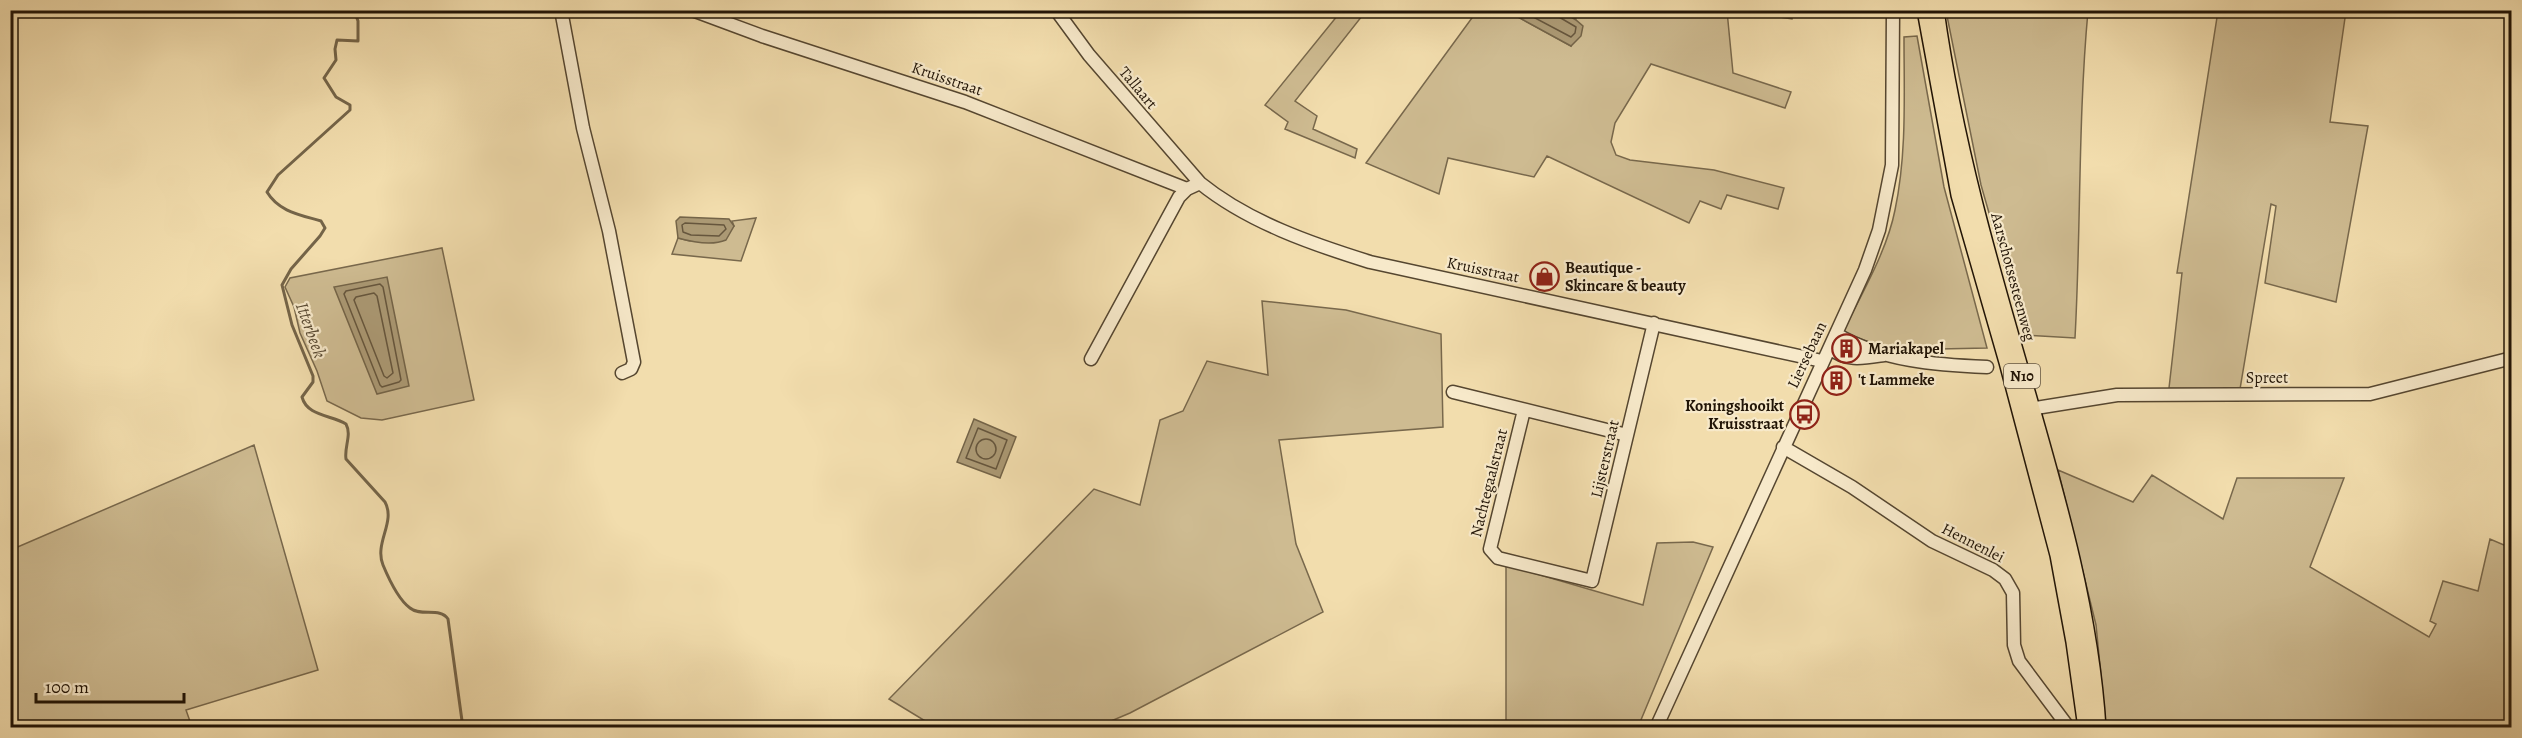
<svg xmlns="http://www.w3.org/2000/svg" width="2522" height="738" font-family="Alegreya,serif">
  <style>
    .green { fill: #cebb91; stroke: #78684c; stroke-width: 1.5 }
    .water { fill: #ab9974; stroke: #746448; stroke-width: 1.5 }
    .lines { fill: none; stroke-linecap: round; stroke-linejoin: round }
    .shore { stroke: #66563d; stroke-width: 1.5 }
    .stream { stroke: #746448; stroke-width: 3 }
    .minor-casing { stroke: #554630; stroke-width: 15 }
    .major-casing { stroke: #211406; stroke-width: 18 }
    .minor { stroke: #f7e9ca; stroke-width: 12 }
    .major { stroke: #f2ddad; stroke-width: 15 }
    .labels { text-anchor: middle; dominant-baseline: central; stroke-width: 4.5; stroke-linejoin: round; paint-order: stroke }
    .shield { fill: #f7e9ca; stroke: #615441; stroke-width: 1.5 }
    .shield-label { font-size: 15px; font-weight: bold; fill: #211406 }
    .street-label { font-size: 16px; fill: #211406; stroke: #f7e9ca }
    .poi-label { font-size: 16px; font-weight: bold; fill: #211406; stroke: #f7e9ca; text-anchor: start }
    .water-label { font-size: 18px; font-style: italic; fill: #584932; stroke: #f7e9ca }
  </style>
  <rect width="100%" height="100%" fill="#f2ddad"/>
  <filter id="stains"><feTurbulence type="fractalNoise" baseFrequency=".00333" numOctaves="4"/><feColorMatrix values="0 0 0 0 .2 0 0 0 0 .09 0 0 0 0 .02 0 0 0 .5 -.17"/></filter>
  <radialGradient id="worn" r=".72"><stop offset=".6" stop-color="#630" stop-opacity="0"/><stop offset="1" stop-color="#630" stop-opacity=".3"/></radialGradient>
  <path class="green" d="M1342,10L1366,11L1295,101L1317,116L1313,129L1357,149L1355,158L1285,129L1288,122L1265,105Z
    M1477,11H1507L1571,46L1576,19L1557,11H1727L1733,73L1791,92L1785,108L1651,64L1615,123L1611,142L1616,155L1630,160L1714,170L1784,188L1778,209L1727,195L1721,209L1700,201L1689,223L1547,156L1534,177L1448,158L1439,194L1366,163Z
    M1743,11H1793L1792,19Z
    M1946,11H2088C2078,119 2081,229 2075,338L2024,335L1981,185Z
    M2218,11H2346L2330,122L2368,126L2336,302L2265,283L2276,206L2271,204L2240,389L2169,388L2182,273H2177Z
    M1917,36L1944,187L1987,348L1889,350L1843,332C1861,295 1887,251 1895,210C1907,153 1904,94 1904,37Z
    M756,218L741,261L672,254L678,238L690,241L734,226L732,221Z
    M442,248L474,400L382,420L361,418L327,401L317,371L300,333L294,307L285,287L290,278Z
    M1262,301L1346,310L1441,334L1443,427L1279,440L1296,544L1323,612L1130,713L1097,727H935L889,699L1094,489L1140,505L1160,420L1183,411L1207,361L1268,375Z
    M254,445L318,670L186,710L192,727H11V545L13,549Z
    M2058,470L2133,502L2152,475L2223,519L2237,478H2344L2310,567L2429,637L2436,624L2430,621L2443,581L2478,591L2490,539L2511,548V727H2106L2096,625Z
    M1693,542L1713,547L1638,727L1506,728V565L1643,605L1657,543Z"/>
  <path class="water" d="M1507,11C1534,10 1563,5 1583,26L1581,36L1571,46Z
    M680,217L729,219L734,226L726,240C712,246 692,242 678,238L676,221Z
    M387,277L409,386L377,394L334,287Z
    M974,419L1016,437L1000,478L957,462Z"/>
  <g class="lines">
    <path class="shore" d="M1520,10L1571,37L1575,33L1576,27L1559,17L1556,10
      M685,223L724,225L726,229L719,236L691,235L683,232L682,225Z
      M380,284L383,287L401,380L399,382L382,387L380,385L344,294L346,291Z
      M374,293L377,296L393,373L387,378L384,376L354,300L356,297Z
      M978,428L1007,440L996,469L966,458Z
      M976 449a10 10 0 1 1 20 0a10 10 0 1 1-20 0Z"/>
    <path class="stream" d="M354,10L358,21V41L337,40L335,49L336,60L324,78L336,97L350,105V110L278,175L267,192C279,212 301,215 321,221L325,228L320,236L291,269L282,285L292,325L313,376V382L302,397C307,416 331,415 346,424C352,435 344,447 346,459L385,502C396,522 374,543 383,565C388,577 399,600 410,608C421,617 440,607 448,619L463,728"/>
    <defs>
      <path id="minor" d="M561,10L583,128L609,231L634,362L631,369L622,373
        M692,10L762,36L965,102L1187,189L1200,183C1248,222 1312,244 1370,262L1822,361
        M1056,10L1089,55L1200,183
        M1836,334C1882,361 1936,365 1987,367
        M1830,348C1846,362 1864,358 1884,355
        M1091,359L1179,197L1187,189
        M1453,392L1627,435
        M1524,410L1490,549L1498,558L1592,581L1654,323
        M2023,410L2117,395L2370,394L2512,358
        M1783,447L1852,487L1932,541L1993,570L2005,579L2013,593L2014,645L2019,661L2069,728
        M1656,728L1865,270L1879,230L1892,165L1893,10"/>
      <path id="major" d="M1925,10L1959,195L2007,362L2058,555L2074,642L2086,728
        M1936,10C1954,141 1991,268 2028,395C2059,503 2091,614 2098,728"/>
    </defs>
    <use href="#minor" class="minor-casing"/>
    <use href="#major" class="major-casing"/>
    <use href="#minor" class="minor"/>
    <use href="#major" class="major"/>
  </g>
  <defs>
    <symbol id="shop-ring" viewBox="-11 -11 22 22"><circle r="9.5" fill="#f7e9ca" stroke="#8f2418" stroke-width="1.5"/><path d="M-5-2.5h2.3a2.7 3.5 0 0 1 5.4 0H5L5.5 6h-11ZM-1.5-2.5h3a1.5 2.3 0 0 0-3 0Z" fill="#8f2418"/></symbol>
    <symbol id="building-ring" viewBox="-11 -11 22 22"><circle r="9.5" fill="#f7e9ca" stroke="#8f2418" stroke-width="1.5"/><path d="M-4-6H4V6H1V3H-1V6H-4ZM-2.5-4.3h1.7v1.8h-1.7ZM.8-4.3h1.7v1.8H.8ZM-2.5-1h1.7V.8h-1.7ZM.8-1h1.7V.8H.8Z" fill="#8f2418"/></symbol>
    <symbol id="bus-ring" viewBox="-11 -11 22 22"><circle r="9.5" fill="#f7e9ca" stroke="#8f2418" stroke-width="1.5"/><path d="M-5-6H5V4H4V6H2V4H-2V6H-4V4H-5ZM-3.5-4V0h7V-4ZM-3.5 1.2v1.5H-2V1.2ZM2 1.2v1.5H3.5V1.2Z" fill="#8f2418"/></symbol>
  </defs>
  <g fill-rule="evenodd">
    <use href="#shop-ring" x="1528" y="260" width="33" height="33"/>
    <use href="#building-ring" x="1830" y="332" width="33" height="33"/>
    <use href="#building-ring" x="1820" y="364" width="33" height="33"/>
    <use href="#bus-ring" x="1788" y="398" width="33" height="33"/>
  </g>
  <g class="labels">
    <rect class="shield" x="2004" y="364" width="36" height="24" rx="4.5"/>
    <g class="shield-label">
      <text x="2022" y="376">N10</text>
    </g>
    <g class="street-label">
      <text transform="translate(947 79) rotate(19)">Kruisstraat</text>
      <text transform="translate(1138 88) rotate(50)">Tallaart</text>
      <text transform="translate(1483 270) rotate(12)">Kruisstraat</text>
      <text transform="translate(2013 277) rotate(75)">Aarschotsesteenweg</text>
      <text transform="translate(1807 355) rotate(-65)">Liersebaan</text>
      <text x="2267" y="378">Spreet</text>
      <text transform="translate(1605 459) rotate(-77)">Lijsterstraat</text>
      <text transform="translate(1489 483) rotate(-76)">Nachtegaalstraat</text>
      <text transform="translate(1973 543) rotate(27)">Hennenlei</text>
    </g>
    <g class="poi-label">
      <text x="1565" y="268">Beautique -<tspan x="1565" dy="18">Skincare &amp; beauty</tspan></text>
      <text x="1868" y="349">Mariakapel</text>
      <text x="1858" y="380">'t Lammeke</text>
      <text x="1784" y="406" text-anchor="end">Koningshooikt<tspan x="1784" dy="18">Kruisstraat</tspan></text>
    </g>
    <g class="water-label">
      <text transform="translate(311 330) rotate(70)">Itterbeek</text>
    </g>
  </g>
  <rect width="2522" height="738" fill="none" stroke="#f2ddad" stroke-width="36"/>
  <rect x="12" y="12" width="2498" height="714" fill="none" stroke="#211406" stroke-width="3"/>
  <rect x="18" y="18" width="2486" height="702" fill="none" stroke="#211406" stroke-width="1.5"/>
  <path d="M36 693v9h148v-9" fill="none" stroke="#211406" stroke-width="3"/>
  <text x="45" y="693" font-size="18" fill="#211406" stroke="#f7e9ca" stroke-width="4.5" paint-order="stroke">100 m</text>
  <rect width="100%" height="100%" filter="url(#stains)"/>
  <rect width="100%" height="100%" fill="url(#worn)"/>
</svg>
